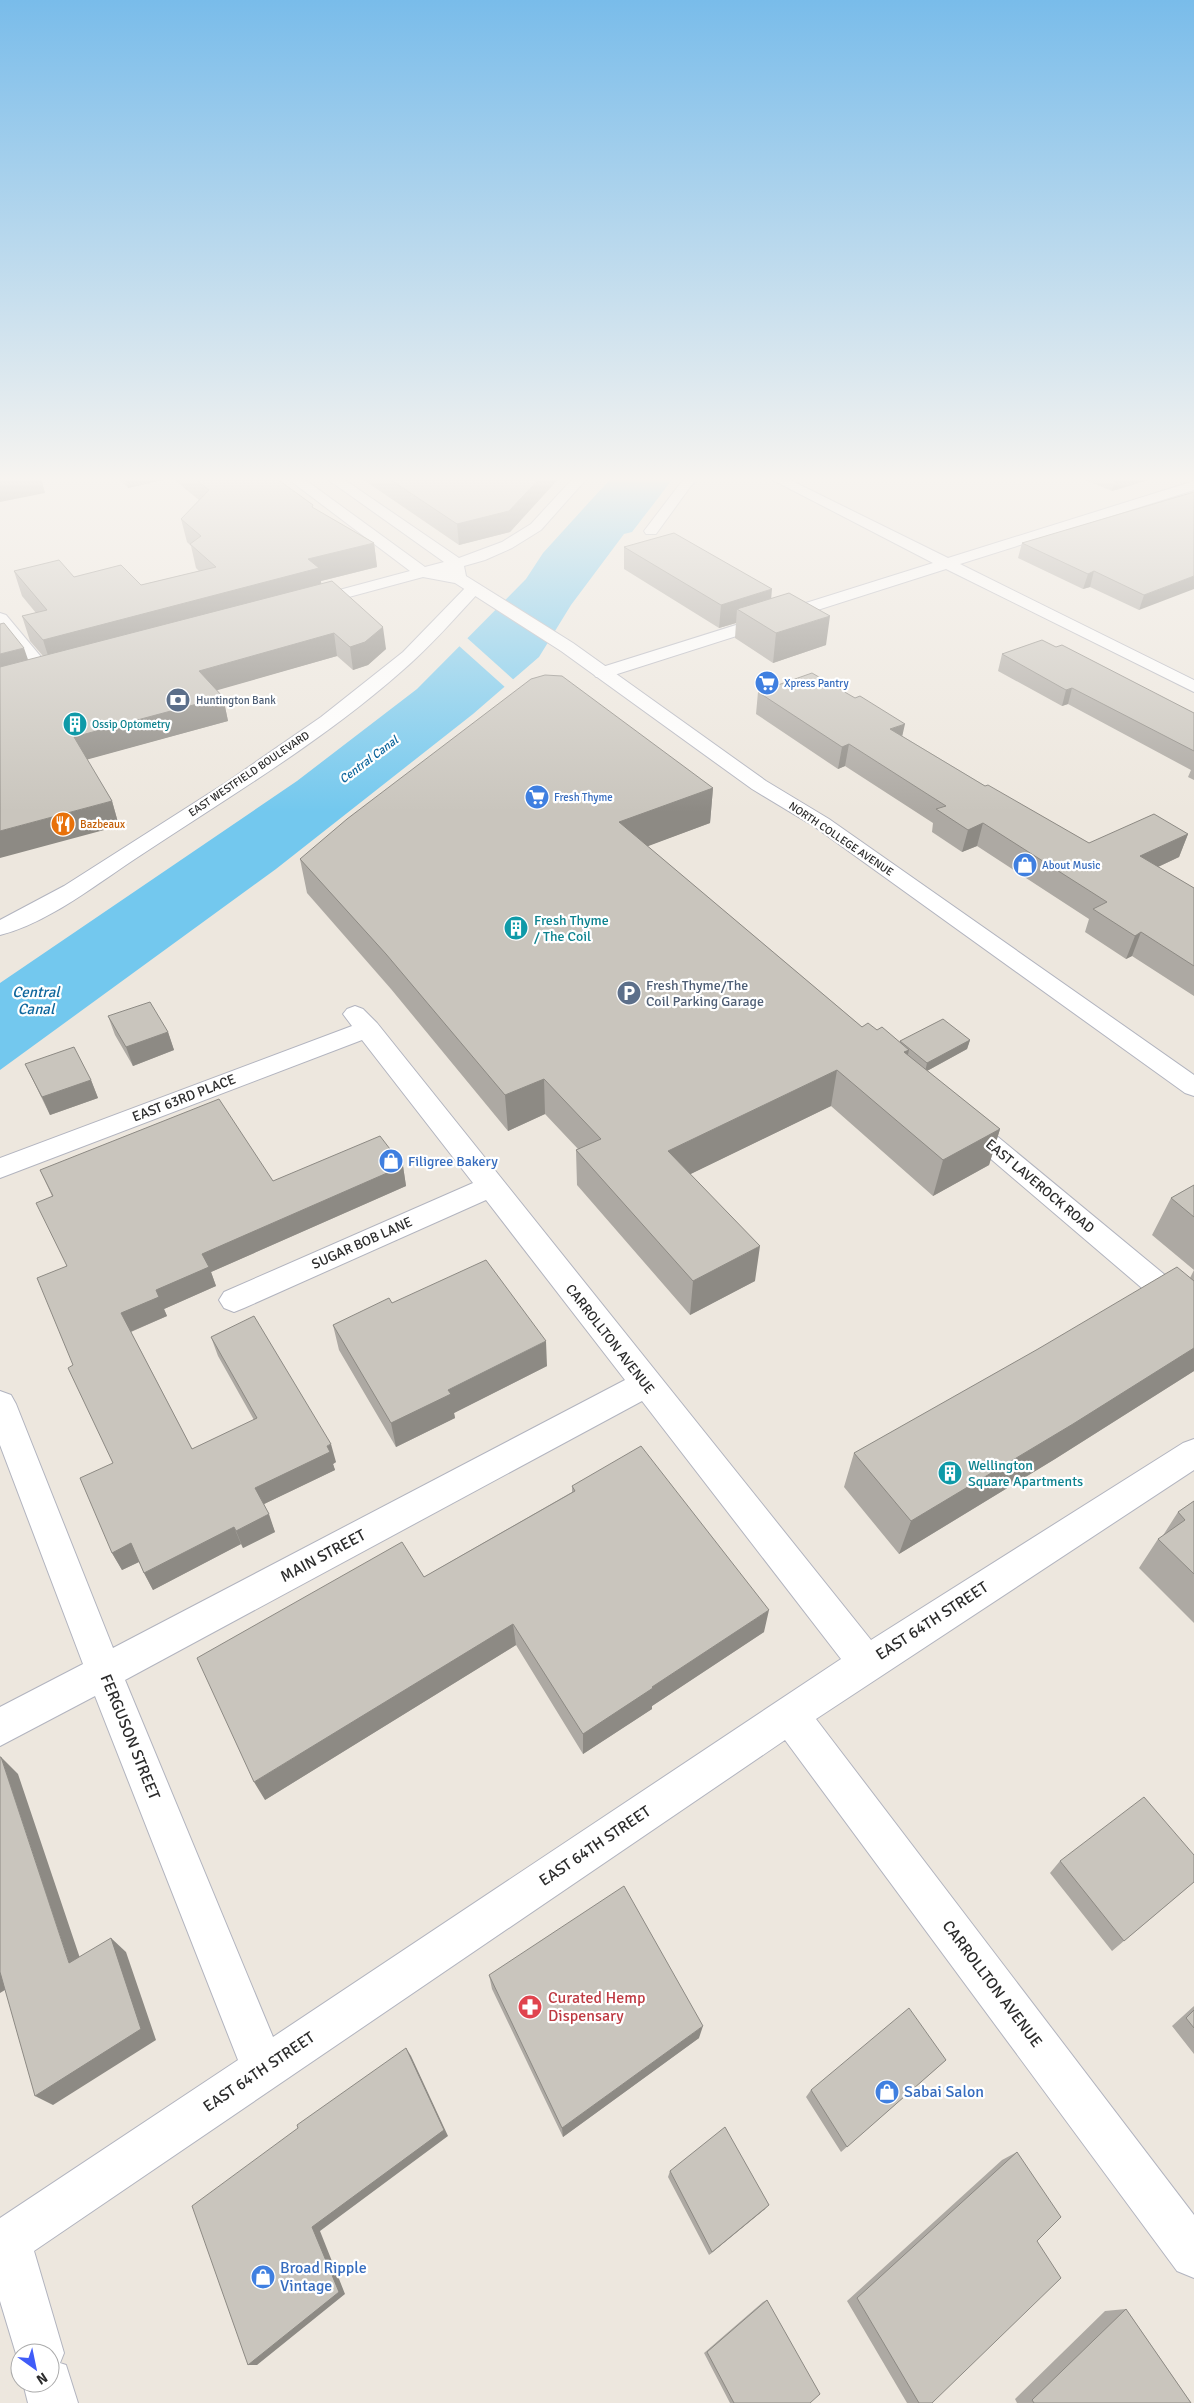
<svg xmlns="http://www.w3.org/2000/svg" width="1194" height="2403" font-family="Signika,sans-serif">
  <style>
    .water { fill: #73c8ee }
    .pier { fill: #ede7de }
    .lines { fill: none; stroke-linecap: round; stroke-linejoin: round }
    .street-casing { stroke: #b2b4bf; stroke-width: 2 }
    .secondary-casing { stroke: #b2b4bf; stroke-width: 2 }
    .street { fill: #fff; fill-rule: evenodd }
    .secondary { fill: #fff; fill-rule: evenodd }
    .wall { fill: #ada9a3 }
    .shaded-wall { fill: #8d8a84 }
    .building { fill: #c9c5bd; stroke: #8d8a84 }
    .labels { text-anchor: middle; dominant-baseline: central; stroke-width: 4.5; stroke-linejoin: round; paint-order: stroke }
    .far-shop-label { font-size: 11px; fill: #366cbe; stroke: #fff; text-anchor: start }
    .far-service-label { font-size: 11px; fill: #4e5e75; stroke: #fff; text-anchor: start }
    .far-culture-label { font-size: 11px; fill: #0d838f; stroke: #fff; text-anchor: start }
    .far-street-label { font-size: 11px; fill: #2c2c2c; stroke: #fff }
    .far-food-label { font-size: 11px; fill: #c56008; stroke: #fff; text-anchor: start }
    .far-water-label { font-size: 12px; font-style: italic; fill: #0f679d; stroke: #fff }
    .culture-label { font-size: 14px; fill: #0d838f; stroke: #fff; text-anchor: start }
    .service-label { font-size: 14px; fill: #4e5e75; stroke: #fff; text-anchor: start }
    .street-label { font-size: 14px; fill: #2c2c2c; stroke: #fff }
    .shop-label { font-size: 14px; fill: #366cbe; stroke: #fff; text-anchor: start }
    .water-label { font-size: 15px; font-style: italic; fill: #0f679d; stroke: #fff }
    .near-street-label { font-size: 16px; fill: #2c2c2c; stroke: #fff }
    .near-health-label { font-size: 16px; fill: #be3a42; stroke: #fff; text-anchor: start }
    .near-shop-label { font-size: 16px; fill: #366cbe; stroke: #fff; text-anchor: start }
  </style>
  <rect width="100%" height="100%" fill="#ede7de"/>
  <path class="water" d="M613,476H675L632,532L624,534L571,605L539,657L473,714L276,869L0,1070V983L297,781L417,689L526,579L543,553Z"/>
  <path class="pier" d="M466,637L515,681L506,688L458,645Z"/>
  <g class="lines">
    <defs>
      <path id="street" d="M686,476H701L690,487L656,534H646L644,531Z
        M765,476H782L948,558L1194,481V490L960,564L1194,680V692L946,569L608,677H596L593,673L596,669L933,563Z
        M474,583L480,585L482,588L480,591C455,618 431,646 403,670C323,741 230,796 141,855C99,882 49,923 0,935V920L64,886L227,782L321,717L403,652L468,585Z
        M0,613L6,615L52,670L55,674L52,678H40L0,629Z
        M355,1006L363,1009L377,1023L871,1640L1183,1443L1194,1439V1470L816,1719L1194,2215V2278L1177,2271L785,1740L34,2251L64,2353L60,2363L66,2365L78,2403H28L23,2383H50V2353H20V2367L0,2301V2218L238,2060L95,1696L0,1746V1707L83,1664L0,1445V1391L11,1395L16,1404L113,1648L625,1380L486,1200L244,1308L234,1312L224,1308L219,1300L224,1292L473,1183L362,1040L0,1178V1158L352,1026L343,1014L347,1009ZM642,1401L841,1659L273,2037L125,1680Z
        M966,1115L975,1118L1194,1299V1328L1184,1324L957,1130L953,1124L957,1118Z"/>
      <path id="secondary" d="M284,476H300L425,567L444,562L323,476H339L459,558L502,542L531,524L575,476H589L541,530L512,548L485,560L464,566L466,576L573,643L766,781L829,819L1194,1075V1096L1185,1093L815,827L752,789L561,651L455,583L423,577L308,608L302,606L300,603L302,600L410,571Z"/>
    </defs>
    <use href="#street" class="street-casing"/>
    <use href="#secondary" class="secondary-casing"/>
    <use href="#street" class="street"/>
    <use href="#secondary" class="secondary"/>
  </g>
  <path class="wall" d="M115,476H273L313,505V508L374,543L377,567L321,581V584L386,649L368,665L353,670L337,656L216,690L223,697L228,721L87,759L112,801L119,826L28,660L43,656L30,641L22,616L36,613L22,596L14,571L74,577L141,585L199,571L196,568L191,546L187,542L181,519L199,500L172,478L128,488Z
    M358,476H561L510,532L459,545Z
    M1070,476H1162L1112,491L1080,478L1077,479Z
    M1194,492L1139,610L1090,587L1083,589L1018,558L1022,543Z
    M624,547L771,598L826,645L773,663L735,638L736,623L719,628L624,569Z
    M1056,647L1194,713V780L1188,777L1191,770L1068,704L1062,706L998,671L1002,654Z
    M758,692L902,736L985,786L1089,843L1188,834L1179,857L1158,867L1194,888V996L1132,956L1126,959L1085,932L1089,919L977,846L962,852L932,832L933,823L845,766L838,769L756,714Z
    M713,788L710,823L647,846L862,1027L877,1030L900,1042V1041L970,1040L967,1049L927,1071L1000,1129L989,1165L933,1196L831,1106L690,1174L755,1281L690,1315L577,1185L576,1150L578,1149L545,1114L508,1131L391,989L307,893L300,859Z
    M108,1016L168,1032L174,1050L133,1066L115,1035Z
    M25,1064L91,1080L98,1098L50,1115Z
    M403,1166L406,1186L211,1272L216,1286L164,1309L167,1316L131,1332L192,1449L254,1420L218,1356L211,1337L336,1462L333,1464L335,1470L264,1504L275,1532L243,1548L241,1544L153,1590L144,1573L139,1562L122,1570L112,1553L113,1463L73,1365L67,1267L52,1196L40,1170L273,1181Z
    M1194,1185V1371L1055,1459L899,1554L844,1487L854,1453L1190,1278L1194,1270L1152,1235L1171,1198Z
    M392,1303L547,1366L454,1413L455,1418L396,1447L339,1350L333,1325Z
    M572,1486L764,1632L652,1706V1709L583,1754L516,1645L265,1800L424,1577L572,1492Z
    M1194,1501V1623L1139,1568L1158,1539L1162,1537L1178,1512Z
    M1060,1861L1194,1882L1112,1951L1050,1873Z
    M489,1975L699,2038L563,2137L492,1989Z
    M1194,2006V2054L1172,2026Z
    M946,2060L841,2152L806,2097L811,2090Z
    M1017,2152L932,2403H907L847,2301L1002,2160Z
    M670,2171L765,2209L709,2255L668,2177Z
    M767,2300L810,2403H730L704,2353L763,2302Z
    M1126,2309L1191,2403H1017L1015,2399L1105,2311Z"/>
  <path class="shaded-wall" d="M12,476H52L41,478L45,493L0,502V478Z
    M125,476H172V478L128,488Z
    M542,476H561L510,532L459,545L457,524Z
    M1116,476H1162L1112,491Z
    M374,543L377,567L321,581L322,593L51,665L43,640L308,559Z
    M1094,571L1090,587L1083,589L1088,574Z
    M1194,576V589L1139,610L1144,595Z
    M772,589L770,612L737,609L736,623L719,628L721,605Z
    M830,616L826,645L773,663L776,633Z
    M383,627L386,649L368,665L353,670L350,647Z
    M334,633L337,656L204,694L199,671Z
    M24,648L32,671L0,679V654Z
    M1072,688L1068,704L1062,706L1066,690Z
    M223,697L228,721L82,761L74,737Z
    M905,724L900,746L890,729Z
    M849,744L845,766L838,769L842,747Z
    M713,788L710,823L619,857V822Z
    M112,801L119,826L0,858V831Z
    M983,823L977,846L962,852L968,830Z
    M1188,834L1179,857L1132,879L1140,856Z
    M1141,932L1132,956L1126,959L1135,936Z
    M168,1032L174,1050L133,1066L126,1047Z
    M970,1040L967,1049L925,1072L927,1063Z
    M909,1050L901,1085L904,1052Z
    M837,1070L831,1106L666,1186L668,1151Z
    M544,1079L545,1114L508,1131L505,1095Z
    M91,1080L98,1098L50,1115L42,1097Z
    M1000,1129L989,1165L933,1196L943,1160Z
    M403,1166L406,1186L211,1272L216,1286L164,1309L167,1316L130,1332L121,1313L156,1290L202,1254Z
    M760,1246L755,1281L690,1315L693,1281Z
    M546,1341L547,1366L454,1413L455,1418L396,1447L391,1423L448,1390Z
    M1194,1348V1371L1055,1459L899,1554L911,1521Z
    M331,1444L336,1462L333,1464L335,1470L262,1505L255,1488Z
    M269,1514L275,1532L243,1548L236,1531Z
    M234,1527L241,1544L153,1590L144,1573Z
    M131,1543L141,1561L122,1570L112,1553Z
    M769,1610L764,1632L652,1706V1709L583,1754V1734L652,1687Z
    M513,1624L516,1645L265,1800L254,1782Z
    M1,1757L18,1774L86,1976L69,1963Z
    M111,1938L126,1952L156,2040L53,2105L35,2096Z
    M0,1969L18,1982L0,1993Z
    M703,2026L699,2038L563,2137L562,2128Z
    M406,2048L411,2056L448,2136L320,2231L345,2294L257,2365H248L312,2227Z
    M769,2205L765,2209L709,2255L712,2252Z"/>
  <path class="building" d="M0,476H12L0,478Z
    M192,476H273L313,505L312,507L374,543L308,559L319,568L43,640L22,616L47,610L14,571L59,560L74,577L121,565L141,585L216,567L190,544L201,536L181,519L209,490Z
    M385,476H542L509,511L457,524Z
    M1194,492V576L1144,595L1094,571L1088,574L1022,543Z
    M674,533L772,589L721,605L624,547Z
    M332,581L383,627L365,642L350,647L334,633L199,671L223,697L74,737L112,801L0,831V667Z
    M789,593L830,616L776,633L737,609Z
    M4,623L24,648L0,654V624Z
    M1042,640L1056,647L1062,645L1194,713V751L1072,688L1066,690L1002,654Z
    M812,673L855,698L860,696L905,724L890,729L985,786L988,785L1089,843L1154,814L1188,834L1140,856L1194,888V966L1141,932L1135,936L1093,909L1107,902L983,823L968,830L936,809L946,806L849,744L842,747L758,692Z
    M545,675L562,676L713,788L619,822L862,1027L868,1023L877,1030L882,1027L909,1050L904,1052L1000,1129L943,1160L837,1070L668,1151L760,1246L693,1281L576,1150L601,1139L544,1079L505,1095L386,954L300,859L347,819L531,679Z
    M150,1002L168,1032L126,1047L108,1016Z
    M943,1019L970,1040L927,1063L900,1041Z
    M74,1047L91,1080L42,1097L25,1064Z
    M219,1099L273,1181L380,1136L403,1166L202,1254L209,1267L156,1290L159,1297L121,1313L192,1449L257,1418L211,1337L254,1316L331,1444L327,1446L330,1452L255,1488L269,1514L236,1531L234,1527L144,1573L131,1543L112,1553L80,1478L113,1463L68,1368L73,1365L37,1278L67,1266L36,1203L53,1196L40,1170Z
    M1194,1185V1217L1171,1198Z
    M486,1260L546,1341L448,1390L451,1394L391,1423L333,1325L389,1298L392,1303Z
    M1177,1267L1194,1281V1348L1073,1424L911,1521L854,1453L1038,1349Z
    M641,1446L769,1610L652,1687L653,1688L583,1734L513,1624L254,1782L197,1658L402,1542L424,1577L575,1491L572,1486Z
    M1194,1501V1574L1158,1539L1185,1520L1178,1512Z
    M0,1757H1L69,1963L111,1938L141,2029L35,2096L0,1972Z
    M1144,1797L1194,1855V1882L1124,1941L1060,1861Z
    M624,1886L703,2026L562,2128L489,1975Z
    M909,2008L946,2060L847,2147L811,2090Z
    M1194,2010V2028L1186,2018Z
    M406,2048L444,2130L312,2227L339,2292L248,2365L192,2206L298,2128L297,2125Z
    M725,2127L769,2205L712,2252L670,2171Z
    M1017,2152L1061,2217L1037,2241L1061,2278L932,2403H919L857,2298Z
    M767,2300L820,2394L810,2403H734L707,2352Z
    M1126,2309L1191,2403H1034L1032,2400Z"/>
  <linearGradient id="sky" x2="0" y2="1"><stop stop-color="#79bcea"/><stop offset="0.59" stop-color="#f7f4f0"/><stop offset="1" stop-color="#f7f4f0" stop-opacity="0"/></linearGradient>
  <rect width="1194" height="812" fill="url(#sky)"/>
  <defs>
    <symbol id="supermarket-disc" viewBox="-11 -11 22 22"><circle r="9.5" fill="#3f7fe0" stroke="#fff"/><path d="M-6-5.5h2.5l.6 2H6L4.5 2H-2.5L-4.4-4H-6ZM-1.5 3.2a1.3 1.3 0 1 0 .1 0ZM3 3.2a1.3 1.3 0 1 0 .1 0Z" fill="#fff"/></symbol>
    <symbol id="bank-disc" viewBox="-11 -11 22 22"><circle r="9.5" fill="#5c6f8a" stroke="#fff"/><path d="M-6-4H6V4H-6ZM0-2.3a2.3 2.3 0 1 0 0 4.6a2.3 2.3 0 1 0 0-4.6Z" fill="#fff"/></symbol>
    <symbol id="building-disc" viewBox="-11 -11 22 22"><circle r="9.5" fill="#0f9aa8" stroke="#fff"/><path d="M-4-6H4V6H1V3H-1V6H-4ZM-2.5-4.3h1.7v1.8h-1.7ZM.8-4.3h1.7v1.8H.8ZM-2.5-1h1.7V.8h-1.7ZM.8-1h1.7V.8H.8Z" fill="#fff"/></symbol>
    <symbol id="restaurant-disc" viewBox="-11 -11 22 22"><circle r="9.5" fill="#e8710a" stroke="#fff"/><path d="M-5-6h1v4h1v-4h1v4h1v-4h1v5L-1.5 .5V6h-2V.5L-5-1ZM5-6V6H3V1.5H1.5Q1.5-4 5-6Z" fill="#fff"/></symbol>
    <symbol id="shop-disc" viewBox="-11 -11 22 22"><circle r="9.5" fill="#3f7fe0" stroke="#fff"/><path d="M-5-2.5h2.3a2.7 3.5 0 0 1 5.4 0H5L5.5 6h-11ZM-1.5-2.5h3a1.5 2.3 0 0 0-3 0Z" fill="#fff"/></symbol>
    <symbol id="parking-disc" viewBox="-11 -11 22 22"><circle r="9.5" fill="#5c6f8a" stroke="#fff"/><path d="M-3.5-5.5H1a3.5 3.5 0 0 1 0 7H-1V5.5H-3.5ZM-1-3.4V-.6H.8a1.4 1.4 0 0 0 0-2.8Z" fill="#fff"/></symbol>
    <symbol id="pharmacy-disc" viewBox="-11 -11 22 22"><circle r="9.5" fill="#e0444e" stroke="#fff"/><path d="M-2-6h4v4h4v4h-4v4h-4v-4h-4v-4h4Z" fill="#fff"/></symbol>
  </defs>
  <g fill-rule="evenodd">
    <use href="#supermarket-disc" x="753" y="669" width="28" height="28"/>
    <use href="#bank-disc" x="164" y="686" width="28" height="28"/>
    <use href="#building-disc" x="61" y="710" width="28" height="28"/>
    <use href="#supermarket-disc" x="523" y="783" width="28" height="28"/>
    <use href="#restaurant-disc" x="49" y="810" width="28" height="28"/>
    <use href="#shop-disc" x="1011" y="851" width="28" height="28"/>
    <use href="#building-disc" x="502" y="914" width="28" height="28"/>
    <use href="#parking-disc" x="615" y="979" width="28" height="28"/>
    <use href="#shop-disc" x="377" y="1147" width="28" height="28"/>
    <use href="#building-disc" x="936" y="1459" width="28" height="28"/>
    <use href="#pharmacy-disc" x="516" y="1993" width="28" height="28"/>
    <use href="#shop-disc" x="873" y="2078" width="28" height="28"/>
    <use href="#shop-disc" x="249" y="2263" width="28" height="28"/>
  </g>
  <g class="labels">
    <g class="far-shop-label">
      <text x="784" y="683">Xpress Pantry</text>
      <text x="554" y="797">Fresh Thyme</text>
      <text x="1042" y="865">About Music</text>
    </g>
    <g class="far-service-label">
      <text x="196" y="700">Huntington Bank</text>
    </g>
    <g class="far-culture-label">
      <text x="92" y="724">Ossip Optometry</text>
    </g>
    <g class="far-street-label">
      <text transform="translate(249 774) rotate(-34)">EAST WESTFIELD BOULEVARD</text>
      <text transform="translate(841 839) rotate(34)">NORTH COLLEGE AVENUE</text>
    </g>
    <g class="far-food-label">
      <text x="80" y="824">Bazbeaux</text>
    </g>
    <g class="far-water-label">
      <text transform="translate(369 760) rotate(-37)">Central Canal</text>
    </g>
    <g class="culture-label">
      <text x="534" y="920">Fresh Thyme<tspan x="534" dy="16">/ The Coil</tspan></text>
      <text x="968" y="1465">Wellington<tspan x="968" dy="16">Square Apartments</tspan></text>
    </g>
    <g class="service-label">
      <text x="646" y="985">Fresh Thyme/The<tspan x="646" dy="16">Coil Parking Garage</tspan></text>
    </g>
    <g class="street-label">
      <text transform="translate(184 1098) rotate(-21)">EAST 63RD PLACE</text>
      <text transform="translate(1040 1186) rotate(40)">EAST LAVEROCK ROAD</text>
      <text transform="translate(362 1243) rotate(-24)">SUGAR BOB LANE</text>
      <text transform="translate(610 1339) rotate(52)">CARROLLTON AVENUE</text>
    </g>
    <g class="shop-label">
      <text x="408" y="1161">Filigree Bakery</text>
    </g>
    <g class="water-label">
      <text x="36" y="992">Central<tspan x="36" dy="17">Canal</tspan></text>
    </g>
    <g class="near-street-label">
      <text transform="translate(323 1556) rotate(-28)">MAIN STREET</text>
      <text transform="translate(932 1621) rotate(-33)">EAST 64TH STREET</text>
      <text transform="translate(130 1737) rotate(68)">FERGUSON STREET</text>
      <text transform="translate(595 1846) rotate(-34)">EAST 64TH STREET</text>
      <text transform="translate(992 1984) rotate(53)">CARROLLTON AVENUE</text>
      <text transform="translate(259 2072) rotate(-34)">EAST 64TH STREET</text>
    </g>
    <g class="near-health-label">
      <text x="548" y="1998">Curated Hemp<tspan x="548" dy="18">Dispensary</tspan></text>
    </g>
    <g class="near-shop-label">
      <text x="904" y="2092">Sabai Salon</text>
      <text x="280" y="2268">Broad Ripple<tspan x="280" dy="18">Vintage</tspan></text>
    </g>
  </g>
  <g transform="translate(35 2368) rotate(147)"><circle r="24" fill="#ffffff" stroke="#ababab"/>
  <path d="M0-4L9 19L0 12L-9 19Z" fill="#405cf8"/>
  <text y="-8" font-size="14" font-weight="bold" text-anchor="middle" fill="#2c2c2c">N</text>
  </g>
</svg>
